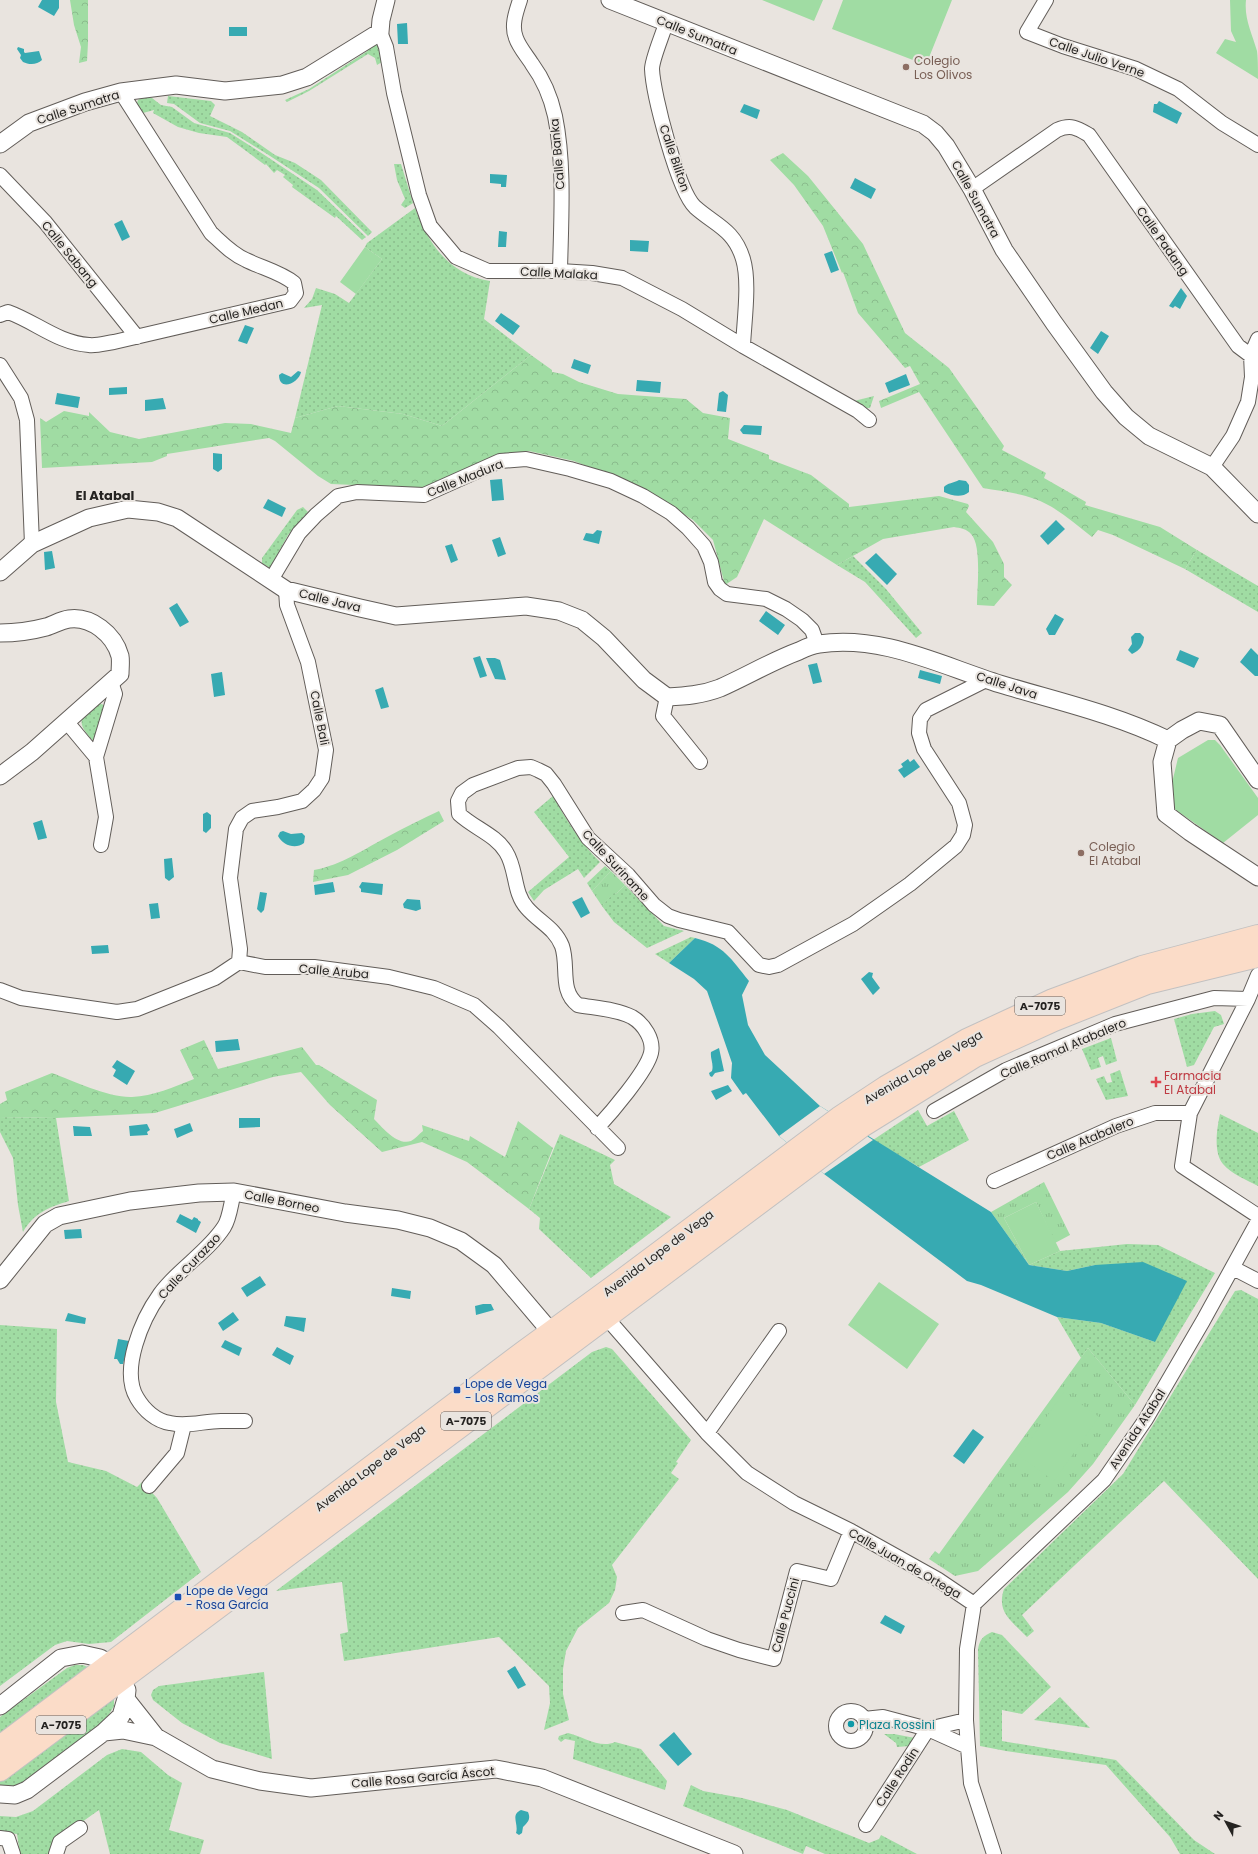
<svg xmlns="http://www.w3.org/2000/svg" width="1258" height="1854" font-family="Poppins,sans-serif">
  <style>
    .grass { fill: url(#grass-dots) }
    .forest { fill: url(#forest-crowns) }
    .park { fill: url(#park-tufts) }
    .pitch { fill: #a0dca3 }
    .water { fill: #37aab2 }
    .pier { fill: #e9e4df }
    .lines { fill: none; stroke-linecap: round; stroke-linejoin: round }
    .minor-casing { stroke: #625d59; stroke-width: 16 }
    .tertiary-casing { stroke: #625d59; stroke-width: 19 }
    .primary-casing { stroke: #c2c1c1; stroke-width: 24 }
    .minor { stroke: #fff; stroke-width: 14 }
    .tertiary { stroke: #fff; stroke-width: 17 }
    .primary { stroke: #fbdcc8; stroke-width: 22 }
    .education-dot { fill: #8d6e63; stroke: #e9e4df; stroke-width: 1.5 }
    .health-dot { fill: #e0444e; stroke: #e9e4df; stroke-width: 1.5 }
    .transit-dot { fill: #1a4fb4; stroke: #e9e4df; stroke-width: 1.5 }
    .culture-dot { fill: #0f9aa8; stroke: #e9e4df; stroke-width: 1.5 }
    .labels { text-anchor: middle; dominant-baseline: central; stroke-width: 4; stroke-linejoin: round; paint-order: stroke }
    .shield { fill: #e9e4df; stroke: #605d5a; stroke-width: 1 }
    .shield-label { font-size: 11px; font-weight: bold; fill: #252321 }
    .street-label { font-size: 12px; fill: #252321; stroke: #e9e4df }
    .education-label { font-size: 12px; fill: #785e54; stroke: #e9e4df; text-anchor: start }
    .health-label { font-size: 12px; fill: #be3a42; stroke: #e9e4df; text-anchor: start }
    .transit-label { font-size: 12px; fill: #164399; stroke: #e9e4df; text-anchor: start }
    .culture-label { font-size: 12px; fill: #0d838f; stroke: #e9e4df; text-anchor: start }
    .neighbourhood-label { font-size: 13px; font-weight: bold; fill: #252321; stroke: #e9e4df }
  </style>
  <defs>
    <pattern id="grass-dots" width="8" height="8" patternUnits="userSpaceOnUse"><rect width="8" height="8" fill="#a0dca3"/><path d="M2 2h.1M6 6h.1" fill="none" stroke="#8abc8c" stroke-width="1.8" stroke-linecap="round"/></pattern>
    <pattern id="forest-crowns" width="20" height="18" patternUnits="userSpaceOnUse"><rect width="20" height="18" fill="#a0dca3"/><path d="M2 6a3 3 0 1 1 6 0M12 15a3 3 0 1 1 6 0" fill="none" stroke="#8abc8c"/></pattern>
    <pattern id="park-tufts" width="24" height="20" patternUnits="userSpaceOnUse"><rect width="24" height="20" fill="#a0dca3"/><path d="M3 7l-1-3M5 7V3M7 7l1-3M15 17l-1-3M17 17v-4M19 17l1-3" fill="none" stroke="#8abc8c"/></pattern>
  </defs>
  <rect width="100%" height="100%" fill="#e9e4df"/>
  <path class="grass" d="M374,45H377L379,47L382,62L377,65L375,58L368,54L309,91L287,102L285,100L309,89L366,52Z
    M145,96L152,98L161,105L172,107L194,123L230,133L266,156L317,190L366,237L362,240L336,216L335,218L292,187L293,185L283,177L285,175L277,170L274,173L266,164L265,165L227,137L199,133L178,127L153,113L154,110L143,113L137,103L138,100Z
    M168,96L211,101L215,105L210,116L242,132L275,155L295,163L321,180L372,232L368,236L319,188L267,154L230,131L200,123L174,104L167,103Z
    M394,164H401L413,203L405,208L401,205L405,199L397,180Z
    M415,208C428,244 450,275 490,281L484,319L531,355L442,426L403,414L338,406L295,418L322,305L304,308L312,299L316,288L335,294L349,303L382,259L365,247L367,243Z
    M874,396L870,408H862L854,401Z
    M303,507L308,512L288,535L270,568L262,563V558L297,510Z
    M1197,550L1258,586V612L1185,569Z
    M853,556L886,589L922,633L916,638L865,582L837,565Z
    M98,703L107,706L94,740H92C75,720 80,718 98,703Z
    M553,796C567,821 579,841 600,862L584,878L578,869L544,890L534,901L528,892L569,857L534,812Z
    M605,866L611,871L592,891L587,883Z
    M625,885L664,926L684,931L647,948L614,922L602,906L614,892L616,894Z
    M691,937L695,938L669,963L655,954Z
    M1215,1011L1221,1015L1224,1024L1214,1027L1194,1065L1187,1067L1174,1019L1192,1014Z
    M1111,1038L1117,1061L1106,1065L1103,1056L1098,1058L1101,1067L1091,1070L1082,1049Z
    M1120,1070L1128,1096L1106,1100L1096,1079L1104,1076L1107,1083L1112,1082L1110,1074Z
    M918,1110L927,1126L954,1111L969,1140L919,1167L873,1140Z
    M1220,1114L1258,1133V1186C1247,1180 1231,1174 1223,1164C1213,1152 1217,1128 1220,1114Z
    M0,1117L56,1118L69,1201C49,1207 34,1213 23,1232L18,1205L13,1158L0,1132Z
    M560,1134L615,1160L610,1165L614,1184L671,1217L591,1278L539,1229L540,1218L529,1209Z
    M1127,1244L1158,1245L1215,1273L1135,1405L1088,1348L1081,1358L1057,1317L1101,1323L1155,1342L1095,1265L1067,1271L1029,1265L1060,1251Z
    M1241,1290L1258,1299V1579L1164,1481L1022,1615L1034,1631L1027,1637C1012,1621 996,1613 1004,1589L1123,1474L1235,1291Z
    M0,1325L57,1329L56,1402L68,1462L106,1471L137,1487L142,1482L157,1498L201,1572L111,1642L89,1644L67,1641L55,1645L0,1686Z
    M606,1347L612,1349L691,1440L676,1462L678,1463L671,1473L679,1479L612,1565L617,1577L615,1590L609,1603L578,1628L566,1651L563,1669V1694L569,1720L544,1730L550,1703L549,1686L499,1637L344,1661L340,1634L348,1632L342,1582L276,1591L592,1352Z
    M992,1632L1002,1635L1051,1687L1022,1714L1002,1710V1741L1116,1760L1194,1840L1215,1854H1180L1170,1837L1106,1765L1006,1751L980,1746L978,1649C980,1639 983,1636 992,1632Z
    M75,1665H83L90,1668L0,1735V1717L67,1668Z
    M264,1672L272,1759L220,1743L182,1723L153,1700L151,1695L153,1690L159,1686Z
    M114,1697V1706L105,1721L23,1783L13,1786L0,1787V1782Z
    M1060,1697L1090,1728L1034,1720Z
    M568,1733C582,1736 600,1749 615,1742L641,1749L667,1781L665,1790L573,1759L575,1741L565,1739L561,1742L558,1739L559,1736Z
    M884,1734H894L915,1738L910,1746L897,1747L896,1743Z
    M122,1749L141,1752L168,1775L182,1783L169,1830L204,1840L200,1854H110L99,1810L55,1841L51,1854H20L17,1834L0,1832V1816L16,1817L33,1811L107,1755Z
    M691,1785L703,1791L742,1798L787,1810L869,1843L879,1839L881,1835L917,1854H825L806,1846L803,1854L683,1806Z"/>
  <path class="forest" d="M70,0H88V43L87,61L79,63L81,47L74,25Z
    M783,153L808,176L863,244L905,333L949,368L1004,446L1002,450L1046,473L1044,478L1086,502L1085,505L1160,527L1197,550L1185,569L1113,535L1098,530L1092,537C1074,523 1057,507 1035,499C1019,493 1000,491 983,488L919,392L881,408L879,401L920,384L910,366L905,368L858,313L843,272L842,273L823,226L794,185L770,160Z
    M531,355L552,370V372L563,374L579,382L618,394L686,399L703,413L730,418L728,439L769,455V459L811,475L849,504V507L939,496L968,504L969,506L966,512L993,542L1004,564V577L1012,585L994,606L977,605C977,589 982,545 971,534C967,529 960,528 954,527L883,539L837,565L764,519L737,577L725,585L713,540L693,520L665,502L617,478L574,461L529,451L497,455L426,488L331,484L318,476L275,441L269,438L167,454V456L152,462L42,468L40,418L46,422L64,411L89,416V412L110,432L139,439L225,423L251,424L291,433L295,418L338,406L403,414L442,426Z
    M439,811L444,821L397,850L348,875L313,882L314,870C342,865 364,849 389,836C405,827 422,819 439,811Z
    M204,1040L218,1069L302,1047L316,1065H319L377,1100L374,1119C382,1127 397,1146 411,1141C415,1139 419,1134 423,1131L422,1125L469,1141L470,1136L505,1157L518,1121L553,1148L529,1209L467,1162L422,1142L382,1152L330,1105L301,1072L273,1077L155,1113L56,1118L0,1117V1104L7,1100L5,1092L52,1073C73,1081 110,1098 132,1097C153,1096 174,1087 194,1079L180,1050Z"/>
  <path class="park" d="M611,871L625,885L616,894L614,893L602,906L592,891Z
    M1044,1182L1070,1235L1055,1243L1036,1202L1004,1218L1029,1265L991,1212Z
    M1088,1348L1135,1405L1093,1464L1068,1492L978,1571L955,1576L929,1559L935,1551L939,1554Z"/>
  <path class="pitch" d="M762,0H823L814,21Z
    M843,0H952L926,65L832,29Z
    M1230,0H1246C1244,19 1252,33 1257,51C1258,59 1258,70 1258,79L1216,53L1225,39L1236,42L1231,31Z
    M365,247L382,259L356,294L340,282Z
    M1208,740H1215L1220,745L1258,798V815L1223,843L1173,808L1172,783L1178,758Z
    M1036,1202L1060,1251L1029,1265L1004,1218Z
    M879,1282L939,1324L907,1369L848,1325Z
    M1064,1392L1099,1417L1054,1481L1019,1456Z"/>
  <path class="water" d="M42,0H59V8L54,16L38,7Z
    M407,23L408,44H398L397,24Z
    M229,27H247V36H229Z
    M18,47L24,49V52L25,53L39,51L42,60C37,65 29,65 23,62L20,58L21,55L17,49Z
    M1159,101L1182,113L1177,124L1153,112L1154,104H1157Z
    M744,104L760,110L757,119L740,112Z
    M490,174L507,175L506,187H501V184L490,183Z
    M855,178L876,189L871,199L850,188Z
    M122,220L130,237L122,241L114,224Z
    M499,231L507,232L506,247H498Z
    M630,240L649,241L648,252L630,251Z
    M832,251L839,270L831,273L824,254Z
    M1181,288L1187,296L1180,309L1175,306L1173,308L1169,306Z
    M501,313L520,326L513,335L495,321Z
    M245,325L254,328L247,344L238,341Z
    M1101,331L1109,336L1098,354L1090,348Z
    M574,359L591,365L588,374L571,368Z
    M298,371L301,372C299,383 279,392 279,375L282,373L291,377Z
    M906,374L910,385L889,393L885,383Z
    M637,380L661,382L660,393L636,391Z
    M127,387V394L109,395V388Z
    M723,391L728,395L726,412L717,411L719,393Z
    M57,393L80,397L78,408L55,404Z
    M163,398L166,409L145,411V400Z
    M744,425L762,426L761,435L743,434L740,430Z
    M213,453L222,454V469L218,472L213,469Z
    M502,479L504,500L492,501L490,480Z
    M959,480L966,481L969,485V492C962,498 952,496 944,492V487C947,483 954,483 959,480Z
    M268,499L286,508L282,517L263,508Z
    M1056,520L1065,529L1048,545L1040,536Z
    M597,530L602,531L599,544L583,540L586,533L593,534Z
    M500,537L506,554L498,557L492,540Z
    M452,544L458,560L451,563L445,546Z
    M52,551L55,568L45,570L44,552Z
    M876,553L897,574L887,585L865,563Z
    M177,603L189,622L180,627L169,608Z
    M766,611L785,625L778,635L759,621Z
    M1055,614L1064,619L1055,635H1049L1046,629Z
    M1135,633H1140L1144,637C1143,646 1140,650 1132,654L1128,650L1132,644L1131,637Z
    M1251,648L1258,655V676H1255L1240,662Z
    M1180,650L1199,658L1194,668L1176,660Z
    M480,656L487,676L480,678L473,658Z
    M486,658H495L500,660L506,680L495,679Z
    M817,663L822,682L813,684L808,665Z
    M920,670L942,676L940,684L918,678Z
    M222,672L225,695L214,697L211,674Z
    M383,687L389,707L381,709L375,690Z
    M908,759L910,762L914,759L920,767L904,778L898,770L903,767L901,764Z
    M207,812L211,815V828L206,833L203,831V814Z
    M42,820L47,838L38,840L33,823Z
    M283,831L291,834L302,833L305,836L304,843C295,850 283,845 278,836L280,832Z
    M172,858L174,877L169,881L165,878L164,859Z
    M333,882L335,892L315,895L314,885Z
    M362,882L383,884L382,895L361,892V889L359,887Z
    M260,892L267,893L264,910L261,913L257,909Z
    M582,897L590,913L581,918L572,902Z
    M407,899L420,900L421,909L416,911L404,908L403,904Z
    M158,903L160,918L151,919L149,904Z
    M695,938C724,945 731,959 749,981L742,995L748,1025L765,1055L820,1106L991,1212L1029,1265L1067,1271L1095,1265L1143,1262L1187,1281L1155,1342L1101,1323L1057,1317L981,1285L967,1281L824,1174L779,1136L746,1093L743,1095L731,1078L732,1063L707,991L694,979L669,963Z
    M108,945L109,953L92,954L91,946Z
    M869,972L873,973L872,977L880,988L873,995L861,979Z
    M238,1039L240,1050L216,1052L215,1041Z
    M719,1048L724,1071L715,1073L712,1077L710,1076L709,1073L712,1071C714,1064 710,1059 711,1052Z
    M117,1060L135,1071L127,1085L113,1076L116,1070L112,1067Z
    M728,1085L732,1091L716,1100L711,1091Z
    M260,1118V1127L239,1128V1118Z
    M190,1123L193,1131L177,1138L174,1129Z
    M147,1124L150,1130L147,1132L148,1135L130,1136L129,1126Z
    M73,1126L90,1127L92,1136H74Z
    M180,1214L192,1220L194,1217L198,1219V1220L201,1222L196,1233L176,1222Z
    M81,1229L82,1238L65,1239L64,1230Z
    M260,1276L266,1285L247,1297L241,1288Z
    M392,1288L411,1291L410,1299L391,1296Z
    M483,1304H491L494,1310L476,1315L475,1306Z
    M233,1312L239,1320L223,1331L218,1323Z
    M68,1313L86,1318L85,1324L65,1321Z
    M286,1316L306,1318L304,1332L284,1326Z
    M118,1339L129,1341L123,1364H120L117,1359H114Z
    M225,1340L242,1348L239,1356L221,1347Z
    M277,1347L294,1356L290,1365L272,1355Z
    M973,1429L984,1437L964,1464L953,1456Z
    M885,1615L905,1626L901,1634L880,1623Z
    M515,1666L526,1685L518,1689L507,1671Z
    M674,1732L692,1754L678,1766L659,1745Z
    M521,1810L528,1812C531,1819 528,1822 523,1827L522,1833L519,1835L516,1833C519,1824 510,1815 521,1810Z"/>
  <path class="pier" d="M820,1106L873,1140L824,1174L779,1136Z"/>
  <g class="lines">
    <defs>
      <path id="minor" d="M520,0C516,12 511,26 516,38C519,47 527,56 532,64C543,79 551,98 555,116C565,165 561,221 560,271
        M1046,0L1027,32L1063,46L1136,69L1178,89L1222,123L1258,145
        M666,23C663,34 652,59 652,69C653,94 678,191 695,207C715,225 734,229 743,259C750,282 744,322 743,346
        M380,32L386,47L394,93L419,195L430,226L456,257L488,271H560L592,273L622,278L682,309L743,346L858,411L869,420
        M0,175L45,222L137,337
        M972,189L1057,130C1071,124 1077,128 1089,135L1238,346L1258,361
        M0,315L8,312C36,322 58,343 89,345C97,346 106,343 114,342L290,301L296,293L294,283C280,272 262,268 246,260C232,254 222,243 211,233L121,92
        M0,365L21,398L27,420L32,544
        M1212,467L1233,436L1248,402L1252,377L1251,355L1258,339
        M271,580L299,533L316,515L338,496L357,492L424,495L500,461L526,459L570,469L611,481L643,496L671,513L688,528L704,546L711,562L715,582L720,589L727,594L766,599L786,609L802,620L812,630L817,644
        M667,697L663,716L700,762
        M66,721L96,757
        M101,845L106,817L96,757L115,694L111,682
        M239,962L240,949L230,878L236,829L242,818L252,811L278,807L302,801L314,790L322,778L326,750L308,662L287,605L286,590
        M1258,975L1248,999L1190,1113L1182,1166L1258,1216
        M0,990L21,998L117,1012L137,1009L215,978L239,962L265,967H314L389,977L434,988L474,1005L499,1027L618,1148
        M934,1111L1006,1070L1115,1024L1214,998L1248,999
        M597,1128C610,1114 647,1071 651,1053C654,1040 644,1024 632,1017C617,1009 595,1008 578,1005C559,991 569,966 562,946C555,928 539,922 527,908C513,893 517,869 506,852C496,835 474,828 459,814L458,801L462,793L473,785L518,768L531,767L538,770L546,774L554,784L588,838L628,875L654,905L668,916L679,920L728,932L759,965L769,967L778,965L853,924L910,884L956,846L963,835L965,825L959,803L924,749L919,733L920,719L926,710L986,680
        M994,1181L1116,1126L1155,1113H1190
        M234,1192C231,1202 230,1218 224,1227C207,1253 178,1269 160,1294C142,1319 120,1370 137,1398C144,1410 156,1421 170,1423C187,1427 204,1421 221,1421C229,1421 237,1421 245,1421
        M1233,1268L1258,1281
        M605,1316L707,1433L747,1473L794,1503L851,1531L937,1579L974,1604L967,1649L966,1720L968,1747L971,1783L994,1854
        M707,1433L779,1331
        M149,1486L177,1453L184,1425
        M974,1604L1104,1480L1146,1419L1203,1321L1258,1221
        M623,1613L643,1610L707,1639L739,1650L774,1659L797,1571L831,1579L851,1531
        M836 1726a15 15 0 1 1 30 0a15 15 0 1 1-30 0Z
        M864,1719L883,1717L928,1729L968,1747
        M928,1729L966,1720
        M866,1825L928,1729
        M0,1838L8,1839L13,1854
        M56,1854L60,1842L80,1828"/>
      <path id="tertiary" d="M610,0L923,124L935,133L946,146L972,189L1004,250L1054,323L1104,392L1126,417L1149,436L1212,467L1258,514
        M0,144L29,123L85,102L121,92L176,85L225,91L282,85L307,77L380,32L381,20L386,0
        M0,572L32,544L89,518L128,509L158,512L177,518L286,590L360,608L396,616L526,606L559,611L582,620L604,638L644,680L667,697C685,696 702,695 720,688C747,676 772,661 799,651C805,648 812,645 819,644C881,634 942,666 1000,684C1056,701 1115,714 1168,740
        M0,633C16,633 31,631 46,627C53,625 61,620 69,619C91,616 114,634 120,656C121,661 120,669 120,674L32,752L0,776
        M1168,740L1162,762L1166,814L1190,832L1258,877
        M1168,740L1182,730L1199,721L1220,725L1258,780
        M0,1280L45,1224L59,1216L130,1201L199,1193L234,1192L345,1213L398,1220L430,1228L461,1241L494,1265L551,1332
        M126,1699L156,1737
        M0,1706L61,1658L82,1654L100,1658L110,1664L127,1690L126,1699L121,1716L104,1732L27,1790L15,1795L0,1794
        M104,1732L123,1730L156,1737L212,1769L260,1781L311,1788L496,1769L542,1778L734,1854"/>
      <path id="primary" d="M0,1747L525,1351L624,1279L839,1118L886,1087L967,1040L1053,1000L1142,967L1258,936
        M0,1770L862,1126L975,1056L1054,1020L1147,983L1258,956"/>
    </defs>
    <use href="#minor" class="minor-casing"/>
    <use href="#tertiary" class="tertiary-casing"/>
    <use href="#primary" class="primary-casing"/>
    <use href="#minor" class="minor"/>
    <use href="#tertiary" class="tertiary"/>
    <use href="#primary" class="primary"/>
  </g>
  <g class="education-dot">
    <circle cx="906" cy="67" r="4"/>
    <circle cx="1081" cy="853" r="4"/>
  </g>
  <path class="health-dot" d="M1154 1076h4v4h4v4h-4v4h-4v-4h-4v-4h4z"/>
  <g class="transit-dot">
    <rect x="453" y="1386" width="8" height="8" rx="2"/>
    <rect x="174" y="1593" width="8" height="8" rx="2"/>
  </g>
  <circle class="culture-dot" cx="851" cy="1724" r="4"/>
  <g class="labels">
    <g class="shield">
      <rect x="1015" y="997" width="50" height="18" rx="3"/>
      <rect x="441" y="1412" width="50" height="18" rx="3"/>
      <rect x="36" y="1716" width="50" height="18" rx="3"/>
    </g>
    <g class="shield-label">
      <text x="1040" y="1006">A-7075</text>
      <text x="466" y="1421">A-7075</text>
      <text x="61" y="1725">A-7075</text>
    </g>
    <g class="street-label">
      <text transform="translate(697 35) rotate(22)">Calle Sumatra</text>
      <text transform="translate(1097 57) rotate(19)">Calle Julio Verne</text>
      <text transform="translate(78 107) rotate(-18)">Calle Sumatra</text>
      <text transform="translate(557 154) rotate(-95)">Calle Banka</text>
      <text transform="translate(675 158) rotate(71)">Calle Biliton</text>
      <text transform="translate(976 199) rotate(61)">Calle Sumatra</text>
      <text transform="translate(1163 241) rotate(55)">Calle Padang</text>
      <text transform="translate(70 254) rotate(51)">Calle Sabang</text>
      <text transform="translate(559 273) rotate(3)">Calle Malaka</text>
      <text transform="translate(246 311) rotate(-13)">Calle Medan</text>
      <text transform="translate(465 478) rotate(-22)">Calle Madura</text>
      <text transform="translate(330 600) rotate(14)">Calle Java</text>
      <text transform="translate(1007 685) rotate(18)">Calle Java</text>
      <text transform="translate(320 718) rotate(79)">Calle Bali</text>
      <text transform="translate(616 865) rotate(47)">Calle Suriname</text>
      <text transform="translate(334 971) rotate(5)">Calle Aruba</text>
      <text transform="translate(1063 1048) rotate(-23)">Calle Ramal Atabalero</text>
      <text transform="translate(923 1067) rotate(-30)">Avenida Lope de Vega</text>
      <text transform="translate(1090 1138) rotate(-23)">Calle Atabalero</text>
      <text transform="translate(282 1201) rotate(11)">Calle Borneo</text>
      <text transform="translate(658 1253) rotate(-37)">Avenida Lope de Vega</text>
      <text transform="translate(189 1266) rotate(-47)">Calle Curazao</text>
      <text transform="translate(1137 1429) rotate(-57)">Avenida Atabal</text>
      <text transform="translate(370 1468) rotate(-37)">Avenida Lope de Vega</text>
      <text transform="translate(905 1563) rotate(30)">Calle Juan de Ortega</text>
      <text transform="translate(785 1615) rotate(-75)">Calle Puccini</text>
      <text transform="translate(423 1777) rotate(-5)">Calle Rosa García Áscot</text>
      <text transform="translate(897 1777) rotate(-57)">Calle Rodin</text>
    </g>
    <g class="education-label">
      <text x="914" y="60">Colegio<tspan x="914" dy="14">Los Olivos</tspan></text>
      <text x="1089" y="846">Colegio<tspan x="1089" dy="14">El Atabal</tspan></text>
    </g>
    <g class="health-label">
      <text x="1164" y="1075">Farmacia<tspan x="1164" dy="14">El Atabal</tspan></text>
    </g>
    <g class="transit-label">
      <text x="465" y="1383">Lope de Vega<tspan x="465" dy="14">- Los Ramos</tspan></text>
      <text x="186" y="1590">Lope de Vega<tspan x="186" dy="14">- Rosa García</tspan></text>
    </g>
    <g class="culture-label">
      <text x="859" y="1724">Plaza Rossini</text>
    </g>
    <g class="neighbourhood-label">
      <text x="105" y="495">El Atabal</text>
    </g>
  </g>
  <g transform="translate(1226 1822) rotate(310)" stroke="#e9e4df" stroke-width="3" paint-order="stroke">
  <path d="M0-3L7 15L0 10L-7 15Z" fill="#252321"/>
  <text y="-6" font-size="11" font-weight="bold" text-anchor="middle" fill="#252321">N</text>
  </g>
</svg>
